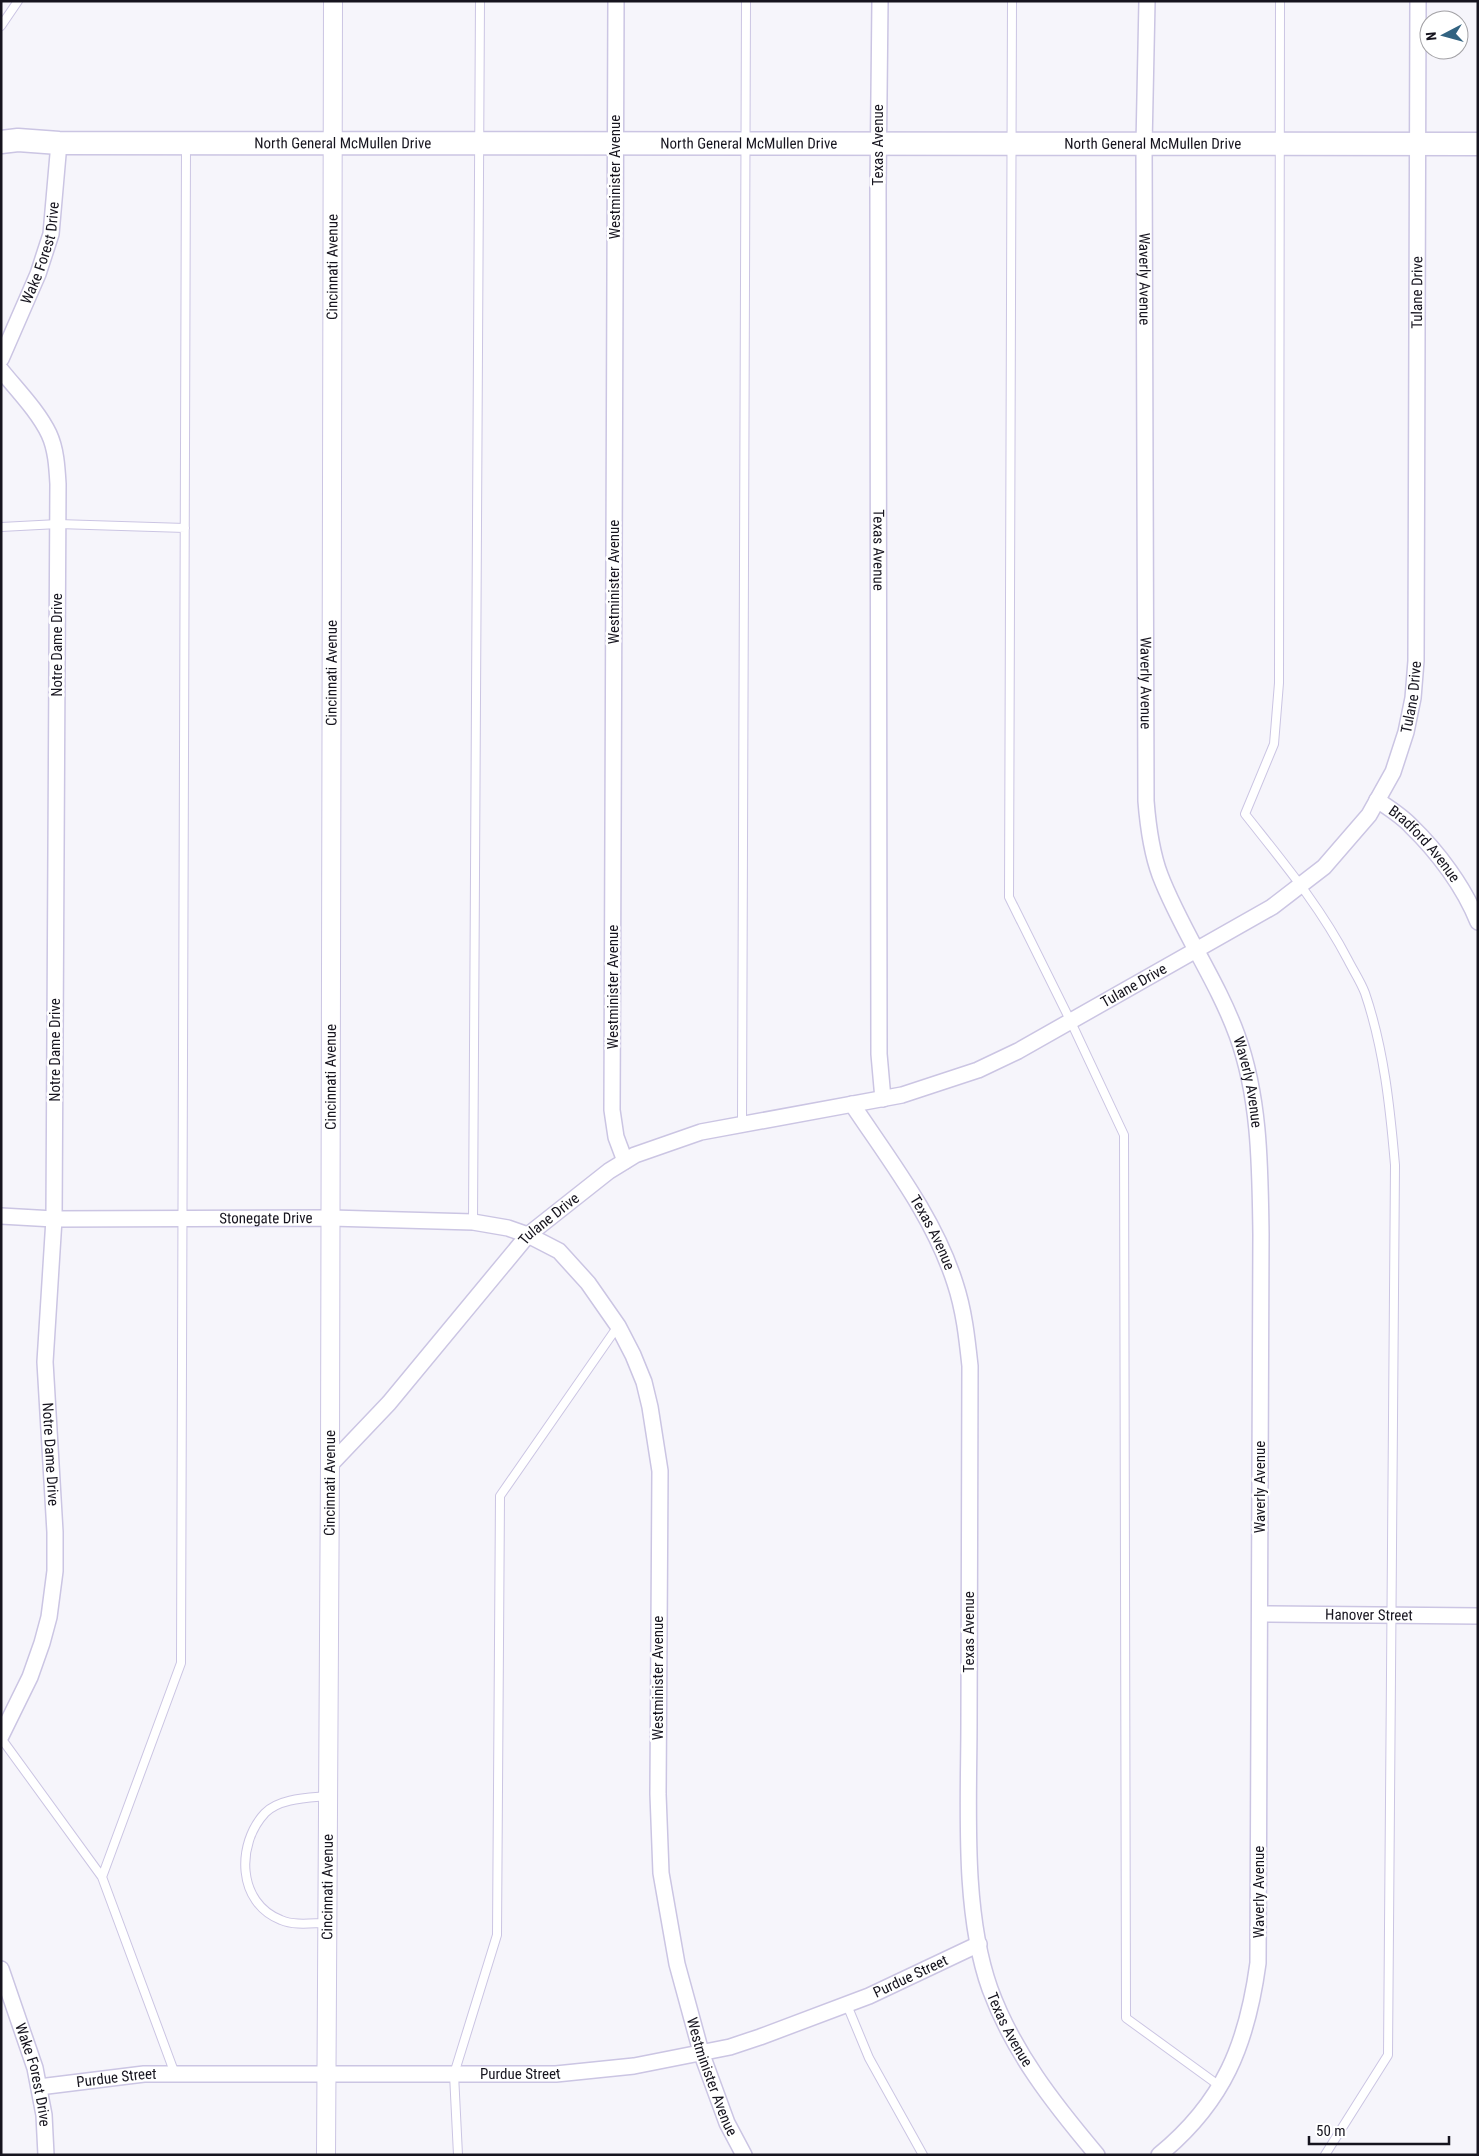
<svg xmlns="http://www.w3.org/2000/svg" width="1479" height="2156" font-family="'Roboto Condensed',sans-serif">
  <style>
    .lines { fill: none; stroke-linecap: round; stroke-linejoin: round }
    .service-casing { stroke: #cbc5e3; stroke-width: 10 }
    .minor-casing { stroke: #cbc5e3; stroke-width: 18 }
    .tertiary-casing { stroke: #cbc5e3; stroke-width: 20 }
    .primary-casing { stroke: #cbc5e3; stroke-width: 25 }
    .service { stroke: #fff; stroke-width: 8 }
    .minor { stroke: #fff; stroke-width: 15 }
    .tertiary { stroke: #fff; stroke-width: 18 }
    .primary { stroke: #fff; stroke-width: 22 }
    .labels { text-anchor: middle; dominant-baseline: central; stroke-width: 5; stroke-linejoin: round; paint-order: stroke }
    .street-label { font-size: 15px; fill: #16141e; stroke: #fff }
  </style>
  <rect width="100%" height="100%" fill="#f6f5fb"/>
  <g class="lines">
    <defs>
      <path id="service" d="M1012,1L1009,897L1071,1022L1124,1135L1126,2018L1221,2087
        M1280,1L1279,683L1274,744L1245,814C1282,861 1320,906 1348,960C1353,970 1361,982 1365,993C1384,1049 1390,1107 1395,1165L1388,2055L1325,2155
        M1,26L18,1
        M1,527L58,524L185,528
        M742,1123L746,1
        M473,1222L480,1
        M1,1738L102,1877L175,2074
        M102,1877L181,1663L186,146
        M327,1923C312,1923 295,1926 281,1920C237,1903 236,1844 265,1813C280,1798 309,1798 328,1796
        M847,2005L869,2058L923,2155
        M458,2155L454,2074L497,1935L500,1496L618,1326"/>
      <g id="minor">
        <path d="M616,1L612,1110L616,1137L625,1161"/>
        <path id="s1" d="M880,1L878,187L879,1054L883,1099"/>
        <path id="s2" d="M1147,1L1144,145L1146,801C1148,826 1151,851 1160,875C1181,930 1217,980 1237,1035C1260,1098 1260,1167 1261,1234L1258,1963C1247,2044 1224,2102 1159,2155"/>
        <path id="s3" d="M1,359L38,274L51,234L59,143"/>
        <path id="s4" d="M1,370C17,390 38,411 49,434C56,449 57,467 58,484L54,1219L45,1362L55,1532V1571L49,1617L42,1643L30,1677L1,1736"/>
        <path id="s5" d="M1377,800C1389,808 1402,816 1411,826C1438,852 1464,887 1478,922"/>
        <path id="s6" d="M852,1104C890,1161 934,1217 955,1283C964,1310 967,1338 970,1366C970,1484 970,1603 969,1722C969,1804 962,1911 990,1989C1013,2052 1054,2104 1097,2155"/>
        <path id="s7" d="M1,1216L54,1219L331,1218L473,1222L508,1228L528,1235L559,1251L588,1283L618,1326L633,1355L644,1382L650,1407L660,1471L658,1794L661,1873L677,1964L701,2052L727,2123L744,2155"/>
        <path id="s8" d="M330,1465L389,1403L528,1235L609,1171L635,1155L701,1132L902,1095L978,1070L1018,1051L1272,907L1324,867L1369,815L1393,772L1406,732L1413,698L1416,661L1418,1"/>
        <path id="s9" d="M1260,1614L1478,1616"/>
        <path id="s10" d="M1,1969L35,2068L44,2115L46,2155"/>
        <path id="s11" d="M39,2087L144,2074H556L634,2066L730,2047L760,2037L869,1996L979,1944"/>
      </g>
      <g id="tertiary">
        <path id="s12" d="M326,2155L330,1465L333,1"/>
      </g>
      <g id="primary">
        <path id="s13" d="M1,142L18,140L59,143L1478,144"/>
      </g>
    </defs>
    <use href="#service" class="service-casing"/>
    <use href="#minor" class="minor-casing"/>
    <use href="#tertiary" class="tertiary-casing"/>
    <use href="#primary" class="primary-casing"/>
    <use href="#service" class="service"/>
    <use href="#minor" class="minor"/>
    <use href="#tertiary" class="tertiary"/>
    <use href="#primary" class="primary"/>
  </g>
  <g class="labels">
    <g class="street-label">
      <text stroke="none"><textPath href="#s13" startOffset="342">North General McMullen Drive</textPath></text>
      <text stroke="none"><textPath href="#s13" startOffset="748">North General McMullen Drive</textPath></text>
      <text transform="translate(878 145) rotate(-90)">Texas Avenue</text>
      <text stroke="none"><textPath href="#s13" startOffset="1152">North General McMullen Drive</textPath></text>
      <text transform="translate(615 177) rotate(-90)">Westminister Avenue</text>
      <text stroke="none"><textPath href="#s3" startOffset="114">Wake Forest Drive</textPath></text>
      <text stroke="none"><textPath href="#s12" startOffset="1888">Cincinnati Avenue</textPath></text>
      <text stroke="none"><textPath href="#s2" startOffset="278">Waverly Avenue</textPath></text>
      <text stroke="none"><textPath href="#s8" startOffset="1794">Tulane Drive</textPath></text>
      <text stroke="none"><textPath href="#s1" startOffset="549">Texas Avenue</textPath></text>
      <text transform="translate(614 582) rotate(-90)">Westminister Avenue</text>
      <text transform="translate(57 645) rotate(-90)">Notre Dame Drive</text>
      <text stroke="none"><textPath href="#s12" startOffset="1482">Cincinnati Avenue</textPath></text>
      <text stroke="none"><textPath href="#s2" startOffset="682">Waverly Avenue</textPath></text>
      <text stroke="none"><textPath href="#s8" startOffset="1389">Tulane Drive</textPath></text>
      <text stroke="none"><textPath href="#s5" startOffset="65">Bradford Avenue</textPath></text>
      <text stroke="none"><textPath href="#s8" startOffset="969">Tulane Drive</textPath></text>
      <text transform="translate(613 987) rotate(-90)">Westminister Avenue</text>
      <text transform="translate(55 1050) rotate(-90)">Notre Dame Drive</text>
      <text stroke="none"><textPath href="#s12" startOffset="1078">Cincinnati Avenue</textPath></text>
      <text stroke="none"><textPath href="#s2" startOffset="1102">Waverly Avenue</textPath></text>
      <text stroke="none"><textPath href="#s7" startOffset="265">Stonegate Drive</textPath></text>
      <text stroke="none"><textPath href="#s8" startOffset="330">Tulane Drive</textPath></text>
      <text stroke="none"><textPath href="#s6" startOffset="152">Texas Avenue</textPath></text>
      <text stroke="none"><textPath href="#s4" startOffset="1102">Notre Dame Drive</textPath></text>
      <text stroke="none"><textPath href="#s12" startOffset="672">Cincinnati Avenue</textPath></text>
      <text transform="translate(1260 1487) rotate(-90)">Waverly Avenue</text>
      <text stroke="none"><textPath href="#s9" startOffset="109">Hanover Street</textPath></text>
      <text transform="translate(969 1632) rotate(-90)">Texas Avenue</text>
      <text transform="translate(658 1678) rotate(-90)">Westminister Avenue</text>
      <text stroke="none"><textPath href="#s12" startOffset="268">Cincinnati Avenue</textPath></text>
      <text transform="translate(1259 1892) rotate(-90)">Waverly Avenue</text>
      <text stroke="none"><textPath href="#s11" startOffset="888">Purdue Street</textPath></text>
      <text stroke="none"><textPath href="#s6" startOffset="962">Texas Avenue</textPath></text>
      <text stroke="none"><textPath href="#s11" startOffset="482">Purdue Street</textPath></text>
      <text stroke="none"><textPath href="#s10" startOffset="111">Wake Forest Drive</textPath></text>
      <text stroke="none"><textPath href="#s7" startOffset="1424">Westminister Avenue</textPath></text>
      <text stroke="none"><textPath href="#s11" startOffset="78">Purdue Street</textPath></text>
    </g>
  </g>
  <rect width="1479" height="2156" fill="none" stroke="#16141e" stroke-width="5"/>
  <g transform="translate(1444 35) rotate(264)"><circle r="24" fill="#ffffff" stroke="#a2a1a5"/>
  <path d="M0-4L9 19L0 12L-9 19Z" fill="#326381"/>
  <text y="-8" font-size="14" font-weight="bold" text-anchor="middle" fill="#16141e">N</text>
  </g>
  <path d="M1309 2136v8h140v-8" fill="none" stroke="#16141e" stroke-width="2.5"/>
  <text x="1316" y="2136" font-size="15" fill="#16141e" stroke="#ffffff" stroke-width="4" paint-order="stroke">50 m</text>
</svg>
